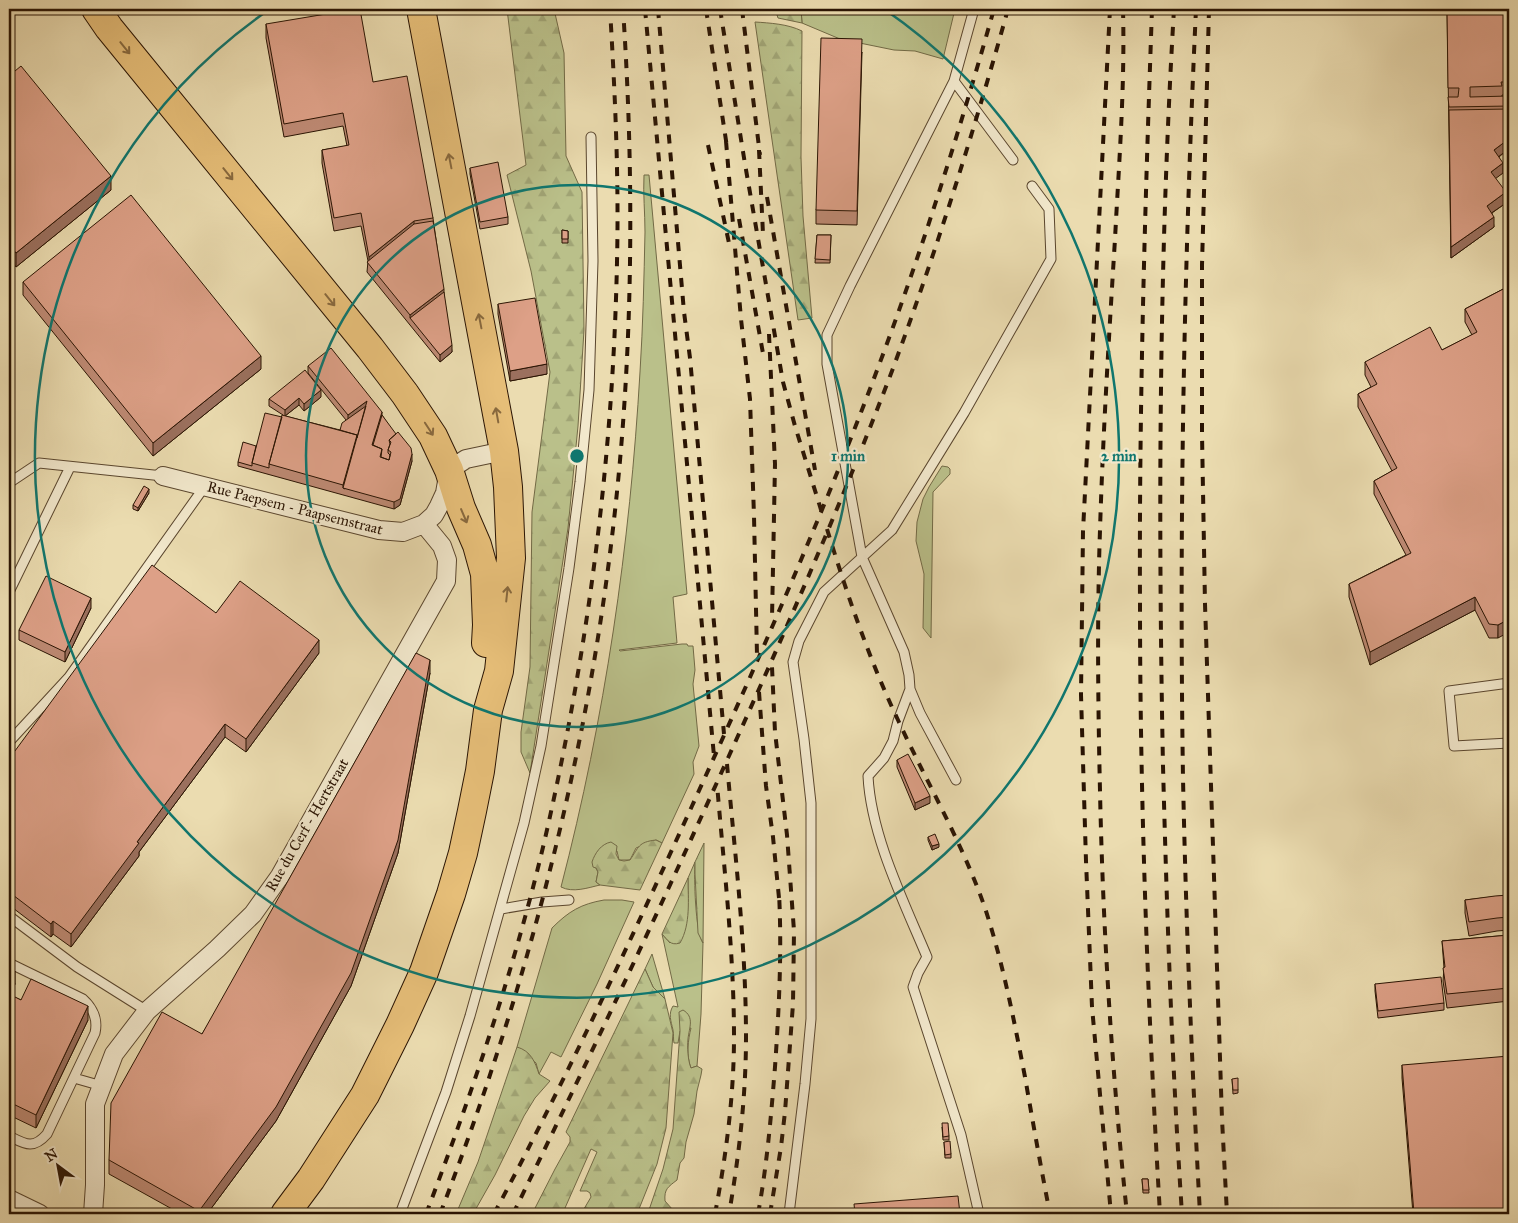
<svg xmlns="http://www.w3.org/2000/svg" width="1518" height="1223" font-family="'IM FELL Great Primer',serif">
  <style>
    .grass { fill: #bac08a; stroke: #726a46 }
    .forest { fill: url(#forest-firs); stroke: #726a46 }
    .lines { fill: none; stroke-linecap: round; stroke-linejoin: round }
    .lane-casing { stroke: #5a462e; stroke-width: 11 }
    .street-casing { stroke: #5a462e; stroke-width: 20 }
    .primary-casing { stroke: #2a1403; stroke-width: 30 }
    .lane { stroke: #f2e8cc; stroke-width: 9 }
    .street { stroke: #f2e8cc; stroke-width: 18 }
    .primary { stroke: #e6be78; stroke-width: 28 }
    .rail { stroke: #2a1403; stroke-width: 4; stroke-dasharray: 9 9; stroke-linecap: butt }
    .wall { fill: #be8a74; stroke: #2a1403 }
    .shaded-wall { fill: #9b705e; stroke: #2a1403 }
    .building { fill: #dda087; stroke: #2a1403 }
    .oneway { stroke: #88693e }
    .ring { fill: none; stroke: #0f766e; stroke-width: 2.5 }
    .labels { text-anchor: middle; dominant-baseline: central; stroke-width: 4.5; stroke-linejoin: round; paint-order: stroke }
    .street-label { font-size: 15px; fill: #2a1403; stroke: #f2e8cc }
    .centre { fill: #0f766e; stroke: #f2e8cc; stroke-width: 2.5 }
    .ring-label { font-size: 15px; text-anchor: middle; font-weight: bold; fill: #0f766e; stroke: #f2e8cc; stroke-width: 4.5; stroke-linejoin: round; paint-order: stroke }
  </style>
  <defs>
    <pattern id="forest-firs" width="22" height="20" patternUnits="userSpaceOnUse" patternTransform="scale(1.25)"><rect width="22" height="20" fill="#bac08a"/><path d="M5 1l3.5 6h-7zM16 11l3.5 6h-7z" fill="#a0a475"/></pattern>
  </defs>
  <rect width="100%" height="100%" fill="#ebdcb0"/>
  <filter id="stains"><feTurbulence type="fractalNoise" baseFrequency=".004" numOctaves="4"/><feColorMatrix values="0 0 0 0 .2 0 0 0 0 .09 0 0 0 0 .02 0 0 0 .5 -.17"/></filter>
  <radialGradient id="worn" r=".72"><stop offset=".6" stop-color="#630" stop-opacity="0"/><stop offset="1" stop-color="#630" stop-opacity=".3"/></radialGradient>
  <path class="grass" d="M801,9H955L943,59L915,51L894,50L840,39L802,23Z
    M644,175H649L687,594L673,597L677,643L619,650L620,651L682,644H687L688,646H693L695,670L693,684L699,746L693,762L694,774L662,843L656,840L636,848L630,860H619L617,851L596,868L598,872L596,882L600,885C587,888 573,893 561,887C605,718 630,545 640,372C643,325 644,278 645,232C645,213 643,194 644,175Z
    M942,466L948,467L950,469V474L933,492L931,638L923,628L924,574L916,541L917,522L923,499L929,487Z
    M695,862C694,878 695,931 703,943L701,1014L697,1066L691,1068C686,1056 688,1040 691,1028L680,1031L678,1043H674C673,1039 674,1035 673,1030C671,1021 668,1014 673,1006L678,1007L662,934L670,943L688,901V878Z
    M604,900H622L634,902L597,984L561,1057L551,1052L539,1074L536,1063L517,1047L552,928C569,911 581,904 604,900Z
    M652,954L665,999L653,987L645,969Z"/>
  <path class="forest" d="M507,9H554L564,53L566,156L582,192L584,330L578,426L568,528L530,773L521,752V732L530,667L532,512L550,372L531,271L507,175L526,165Z
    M775,9H801L802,23L778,18Z
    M755,22C770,23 788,24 802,31L801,157L803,216L812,318L798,320Z
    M656,840L662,843L640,890L600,885L596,882L598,872L596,868L593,867L592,862C595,853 601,844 611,842L617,846L616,854L619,860L624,861L630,860C639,847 638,842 656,840Z
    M704,843L703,943L698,933L695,874V862Z
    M688,878C688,899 691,924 680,943C670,946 668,940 662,934Z
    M645,969L653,987L665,999L673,1033L666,1128L657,1164L637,1214H581L591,1197L590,1193L587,1191H580L597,1152L591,1149L565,1208L560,1214H532L555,1169L570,1142V1137L566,1132Z
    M683,1010C695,1017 689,1028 688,1039C687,1047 688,1061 691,1068L697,1066L702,1069L701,1075L697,1091L694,1114L686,1142L684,1158L680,1163L677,1180C668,1187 664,1189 665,1201L673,1210L674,1214H649V1210L663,1169L673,1129L680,1031L679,1012Z
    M517,1047C531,1051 535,1062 539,1074L550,1081L535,1098L524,1116L495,1175L473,1214H456L478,1162Z"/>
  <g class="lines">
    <defs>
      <path id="lane" d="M974,9L954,81L850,286L827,335V364L862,557L904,652L909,675L910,689L898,721L893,741L884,758L868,776C871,836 904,902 927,957L918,973L913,987L961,1135L979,1214
        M954,81L1013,160
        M9,483L39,463L163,476
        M9,592L70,467
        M1509,683L1449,691L1454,746L1509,743
        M910,689L920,713L956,780
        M9,742L69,677L205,486
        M501,909L542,902L569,900
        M9,916L77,967L147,1011
        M9,963L83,999C93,1008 98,1020 95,1033L47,1134C33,1150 25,1144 9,1136
        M74,1078L102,1086
        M400,1214L446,1092L470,1016L524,823L541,746L569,568L580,482L589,390L593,261L591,137
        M789,1214L805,1084L811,1019V803L804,739L793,662L799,641L824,592L892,530L964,413L1051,259L1049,209L1032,186"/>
      <path id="street" d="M163,476L379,530L403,532L424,524L434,515L439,506L445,493L449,470L466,459L504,451
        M9,1199L40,1214
        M93,1214L95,1185V1104L114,1054L147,1011L217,949L253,914L280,876L446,581L447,560L442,546L424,524"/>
      <path id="primary" d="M96,9L109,28L370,348L405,394L433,436L449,470L461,508L477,545L485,574L487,625L486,643
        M285,1214L311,1179L365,1095L400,1025L424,972L451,894L463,853L472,811L480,771L488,710L499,671L511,558L508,487L504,451L421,9"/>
    </defs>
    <use href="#lane" class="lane-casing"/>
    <use href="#street" class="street-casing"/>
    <use href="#primary" class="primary-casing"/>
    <use href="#lane" class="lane"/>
    <use href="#street" class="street"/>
    <use href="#primary" class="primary"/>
    <path class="rail" d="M645,9L714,756
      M658,9L684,312L690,358L724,734
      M706,9L727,147
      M720,9L745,164L783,382L795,426L822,513
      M742,9L760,155
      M1110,9L1083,531L1081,695L1086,861L1092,1007L1111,1214
      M1123,9C1125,86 1119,162 1115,239C1109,336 1103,433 1100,530C1097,617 1098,704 1100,791C1103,932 1112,1073 1127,1214
      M1152,9C1145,207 1139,405 1140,603C1140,807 1148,1011 1160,1214
      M1174,9C1159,261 1158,514 1163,766C1167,916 1172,1065 1182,1214
      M1196,9C1184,265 1179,522 1183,778C1186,924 1192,1069 1200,1214
      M1209,9L1202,265V434L1205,604L1222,1119L1227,1214
      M726,141L741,319L750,399L754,516L757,655
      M708,145L729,243
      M759,150L763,234
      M767,197L815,470
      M739,219L764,359
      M769,334L775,464L772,619
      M827,529C847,594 869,659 898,720C927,783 962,842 985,908C1003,963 1014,1020 1025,1077C1033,1123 1041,1168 1050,1214
      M759,692L766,786L773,837L779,898
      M727,764C735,855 746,945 746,1037C746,1096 739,1156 729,1214
      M426,1214C472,1093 514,970 544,843C588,652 613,458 617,262C619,177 615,93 610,9
      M440,1214C523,999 583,775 611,545C633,368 635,187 623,9
      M494,1214C565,1081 629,944 692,806C758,661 823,515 879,365C923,248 960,129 994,9
      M513,1214C587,1063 659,911 728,758C786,630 842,502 892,371C936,252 974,131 1008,9
      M715,1214C726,1156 734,1096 734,1037C734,953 724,868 717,784
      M758,1214C767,1165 771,1117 775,1067C779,1009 782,951 779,893
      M770,1214L781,1147L785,1112L793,1004L794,931L787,835L775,732L772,667"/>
  </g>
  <path class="wall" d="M1447,9H1509V95H1502V96H1509V146H1506V151L1499,157L1503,173L1495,178L1506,203L1492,213L1494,227L1451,258Z
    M266,24L373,82L433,218L452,352L440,362L367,272L368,261L361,226L334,231L322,163V150L347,146L343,126L284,137L266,38Z
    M862,52L857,225L816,224V210Z
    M9,76L111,190L16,267L9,257Z
    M470,168L508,217V224L480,229L470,174Z
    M562,230L568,231V243H562Z
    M817,235H831L830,263H815Z
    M23,282L261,369L153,456L23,295Z
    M1509,286L1498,638H1489L1475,610L1370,665L1349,597V584L1406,555L1374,494V481L1392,471L1358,407V394L1371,387L1365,375V362L1442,350L1472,335L1465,322V309Z
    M498,304L547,374L510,381L498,314Z
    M308,366L382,415L412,461L400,505L394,509L238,466V462L256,446L283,415L269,406V399L321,397L304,411L299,405L285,416L340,430L346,420L308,373Z
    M149,493L138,511L133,509V505Z
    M91,608L65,662L19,640V630Z
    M216,613L319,653L246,752L225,737L139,852V856L71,947L53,934L51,937L9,905V759Z
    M430,673L398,853L351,986L276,1121L207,1214H181L109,1174V1160L202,1034Z
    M897,760L930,803L915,810L897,767Z
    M928,837L939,847L932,850L928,840Z
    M1509,895V930L1497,931L1469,936L1465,913V900Z
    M1509,935V1001L1447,1008L1443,981L1444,968L1442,941Z
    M9,968L15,984L10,995L21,1000L88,1020L36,1128L9,1115Z
    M1375,984L1444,1003V1010L1378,1018L1375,991Z
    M1402,1065L1509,1214H1413L1402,1078Z
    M1232,1079L1238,1090V1093L1233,1094Z
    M942,1127L949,1136V1140H943Z
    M944,1142L951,1154V1158H945Z
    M1142,1179H1148L1149,1193H1143Z"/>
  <path class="shaded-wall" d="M1506,141V151L1494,160V150Z
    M1503,163V173L1491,182V172Z
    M111,176V190L16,267V253Z
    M1506,192V203L1487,216V206Z
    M1494,217V227L1451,258V247Z
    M414,221V234L369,264V257Z
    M444,289V299L410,318V315Z
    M452,345V352L440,362V355Z
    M261,356V369L153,456V443Z
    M547,364V374L510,381V371Z
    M321,390V397L304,411V404Z
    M299,398V405L285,416V410Z
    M367,401V408L345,489L343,488V485L357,435V442L366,409L348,422V415Z
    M382,412V419L373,449L372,445Z
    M412,454V461L400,505L394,509V502Z
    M149,489V493L138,511V508Z
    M1475,597V610L1370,665V652Z
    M91,598V608L65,662V652Z
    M1509,619V632L1498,638V625Z
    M319,640V653L246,752V739Z
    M430,660V673L398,853L351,986L276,1121L207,1214H199V1211Z
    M225,724V737L139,852V856L71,947V934L137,842Z
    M930,796V803L915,810V803Z
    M939,844V847L932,850V846Z
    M53,921V934L51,937V924Z
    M15,971V984L9,997V984Z
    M88,1006V1020L36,1128V1115Z"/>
  <path class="building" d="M356,9H360L373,82L407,76L433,218L414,221L369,257L361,213L334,218L322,150L349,145L343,113L284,124L266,24Z
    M1447,9H1509V82H1501L1502,86L1470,87V97L1509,96V106L1449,107L1448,97H1458L1459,88H1448Z
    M821,38L862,39L857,211L816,210Z
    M21,66L111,176L16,253L9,244V76Z
    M1509,109V136H1506V141L1494,150L1503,163L1491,172L1506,192L1487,206L1494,217L1451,247L1449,110Z
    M498,162L508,217L480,222L470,168Z
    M131,195L261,356L153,443L23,282Z
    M433,221L444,289L410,315L367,262L414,224Z
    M562,230L568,231V239H562Z
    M817,235H831L830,260L815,259Z
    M1509,286V619L1498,625L1489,624L1475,597L1370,652L1349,584L1411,553L1374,481L1397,468L1358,394L1377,384L1365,362L1430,327L1442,350L1477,332L1465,309Z
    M444,292L452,345L440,355L410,318Z
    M535,298L547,364L510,371L498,304Z
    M331,348L382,412L372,445L382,449L380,457L389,460L391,452L388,450L391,442L389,440L398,432L411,448L412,454L400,499L394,502L343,488L367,401L348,415L308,366Z
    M305,370L321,390L304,404L299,398L285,410L269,399Z
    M366,406L357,438V435L340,430L342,423Z
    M265,413L282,417L269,464V468L252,463Z
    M282,415L357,435L343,485L269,464Z
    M382,415L396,434L389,440L390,444L388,450V453L390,455L389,460L381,457L382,449L373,445Z
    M243,442L256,446L252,463V466L238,462Z
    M144,486L149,489L138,508L133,505Z
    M152,565L216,613L240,581L319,640L246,739L225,724L137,842L139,843L71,934L53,921L51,924L9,892V759Z
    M46,576L91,598L65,652L19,630Z
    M416,653L430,660L398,840L351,973L276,1107L199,1211L109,1160L111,1103L162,1012L202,1034Z
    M908,754L930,796L915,803L897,760Z
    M935,834L939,844L932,846L928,837Z
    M1509,895V917L1497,918L1469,922L1465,900L1495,896Z
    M1509,935V988L1447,994L1443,968L1445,967L1442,941Z
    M9,968L15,971L9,984Z
    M1441,977L1444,1003L1378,1011L1375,984Z
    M31,979L88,1006L36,1115L9,1102V994L21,1000Z
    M1509,1056V1214H1414L1402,1065Z
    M1238,1078V1090H1233L1232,1079Z
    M942,1123H948L949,1136L943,1137Z
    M950,1141L951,1154L945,1155L944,1142Z
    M1142,1179H1148L1149,1190H1143Z
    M958,1196L960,1214H855L854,1204Z"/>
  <defs><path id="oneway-shaft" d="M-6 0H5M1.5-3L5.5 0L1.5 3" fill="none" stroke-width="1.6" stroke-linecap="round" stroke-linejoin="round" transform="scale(1.25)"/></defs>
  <g class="oneway">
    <use href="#oneway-shaft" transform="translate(125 48) rotate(51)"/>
    <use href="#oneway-shaft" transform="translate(450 161) rotate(-101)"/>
    <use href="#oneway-shaft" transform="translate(228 174) rotate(51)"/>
    <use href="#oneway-shaft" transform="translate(330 300) rotate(51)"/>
    <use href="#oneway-shaft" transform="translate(480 321) rotate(-101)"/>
    <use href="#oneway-shaft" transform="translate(497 415) rotate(-100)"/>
    <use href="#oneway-shaft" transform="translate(429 429) rotate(57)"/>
    <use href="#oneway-shaft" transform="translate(464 516) rotate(67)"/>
    <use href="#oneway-shaft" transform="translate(507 594) rotate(-84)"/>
  </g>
  <g class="ring">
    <circle cx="577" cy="456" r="271"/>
    <path d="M884 9A542 542 0 1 1 270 9"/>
  </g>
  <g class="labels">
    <g class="street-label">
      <text transform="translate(295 508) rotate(14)">Rue Paepsem - Paapsemstraat</text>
      <text transform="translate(307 825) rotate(-60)">Rue du Cerf - Hertstraat</text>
    </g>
  </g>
  <circle cx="577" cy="456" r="8" class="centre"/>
  <g class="ring-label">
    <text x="848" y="461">1 min</text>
    <text x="1119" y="461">2 min</text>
  </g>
  <rect width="1518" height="1223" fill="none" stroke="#ebdcb0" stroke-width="30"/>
  <rect x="10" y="10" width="1498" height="1203" fill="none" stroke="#2a1403" stroke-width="2.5"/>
  <rect x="15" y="15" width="1488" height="1193" fill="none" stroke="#2a1403"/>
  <g transform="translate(58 1166) rotate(328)" stroke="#f2e8cc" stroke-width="4" paint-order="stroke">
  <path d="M0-4L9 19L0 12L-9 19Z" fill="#2a1403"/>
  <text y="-8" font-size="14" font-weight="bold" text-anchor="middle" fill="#2a1403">N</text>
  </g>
  <rect width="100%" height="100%" filter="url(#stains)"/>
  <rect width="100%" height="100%" fill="url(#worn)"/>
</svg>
